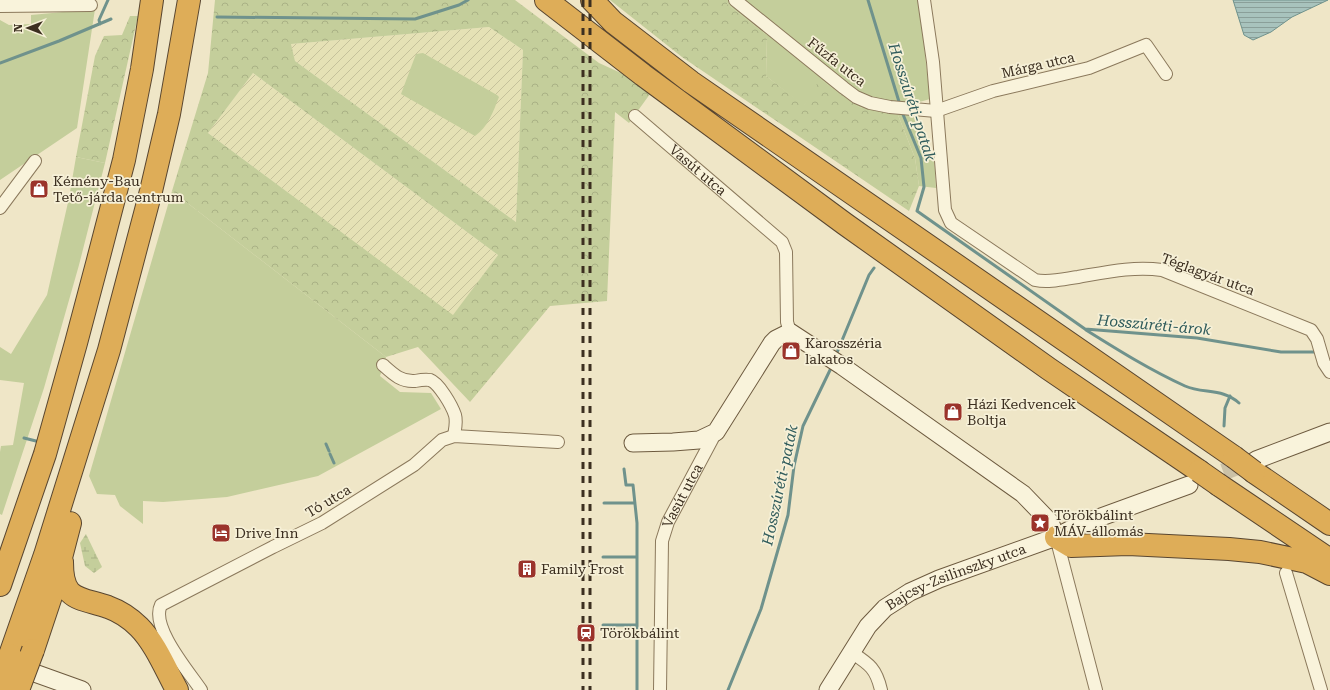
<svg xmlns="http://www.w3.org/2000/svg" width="1330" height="690" font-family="'Roboto Serif',serif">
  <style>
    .farmland { fill: url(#farmland-furrows) }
    .green { fill: #c4ce9b }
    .forest { fill: url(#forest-crowns); fill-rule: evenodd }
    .wetland { fill: url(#wetland-marsh) }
    .water { fill: url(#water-rules); stroke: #6f928c }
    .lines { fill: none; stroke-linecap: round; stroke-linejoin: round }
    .stream { stroke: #6f928c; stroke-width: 3 }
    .secondary-tunnel { stroke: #cbc1a6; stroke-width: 17; stroke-dasharray: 17 8; stroke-linecap: butt }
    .street-casing { stroke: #8b795c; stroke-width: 14 }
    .secondary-casing { stroke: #6d5a3f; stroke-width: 19 }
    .highway-casing { stroke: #594630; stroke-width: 24 }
    .street { stroke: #f9f3db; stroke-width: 12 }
    .secondary { stroke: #f9f3db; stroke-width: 17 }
    .highway { stroke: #dead58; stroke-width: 22 }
    .rail { stroke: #3c2f20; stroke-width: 3; stroke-dasharray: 7 7; stroke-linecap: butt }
    .highway-bridge-casing { stroke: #594630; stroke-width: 24; stroke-linecap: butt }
    .highway-bridge { stroke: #dead58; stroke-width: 22 }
    .labels { text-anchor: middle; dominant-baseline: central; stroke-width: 3.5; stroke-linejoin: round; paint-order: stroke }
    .street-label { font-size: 14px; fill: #3c2f20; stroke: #f6f0d7 }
    .poi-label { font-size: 14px; fill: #3c2f20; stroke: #f6f0d7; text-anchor: start }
    .water-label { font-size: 15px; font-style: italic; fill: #2f5b5b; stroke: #f6f0d7 }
  </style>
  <defs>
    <pattern id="farmland-furrows" width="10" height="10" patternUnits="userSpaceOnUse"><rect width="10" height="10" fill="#e5e1b5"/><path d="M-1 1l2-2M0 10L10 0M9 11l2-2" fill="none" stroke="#c5c19b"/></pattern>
    <pattern id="forest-crowns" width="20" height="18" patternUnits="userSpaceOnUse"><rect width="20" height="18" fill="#c4ce9b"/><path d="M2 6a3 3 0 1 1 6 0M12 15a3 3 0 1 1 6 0" fill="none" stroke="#a9b185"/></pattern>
    <pattern id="wetland-marsh" width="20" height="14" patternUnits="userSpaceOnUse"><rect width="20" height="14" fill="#c4ce9b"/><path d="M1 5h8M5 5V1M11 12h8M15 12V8" fill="none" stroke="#a9b185"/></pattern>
    <pattern id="water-rules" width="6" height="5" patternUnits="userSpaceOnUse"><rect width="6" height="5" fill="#a8c3bd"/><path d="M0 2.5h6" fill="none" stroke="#8a9f99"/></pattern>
  </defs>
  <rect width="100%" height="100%" fill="#efe6c7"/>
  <path class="farmland" d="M489,27L523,50L516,222L295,61L291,44Z
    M253,73L498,255L453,316L208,133Z"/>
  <path class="green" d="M731,0H919L930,99L916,103L918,132L934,155L936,188L919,186L915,158L898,115L859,107L821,80L804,106L766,76L767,35L727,4Z
    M95,9L77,128L0,180V20L9,25L31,24V15Z
    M423,53L497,95L499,97C493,112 488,127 475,136L401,94L416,54Z
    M76,157L105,163L79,265L44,388L2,515L0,514V452L1,446L13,445L24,383L0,380V347L11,354L47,295L69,198Z
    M172,191L386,357L380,376L400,392L431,393L441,409L318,476L227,497L163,502L143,501V524L120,506L115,495L97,494L89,476Z"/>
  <path class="forest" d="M215,0H515L599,63L621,73L650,94L629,123L615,112L607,301L550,306L470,402L418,347L386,357L172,191L208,73ZM489,27L523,50L516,222L295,61L291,44ZM253,73L498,255L453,315L208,133Z
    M610,0H731L727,4L767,35L766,76L804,105L820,79L859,107L898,115L915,158L919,186L909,211L682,57Z
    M130,16H138L105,163L76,157L95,56L104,36L122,35Z"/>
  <path class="wetland" d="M86,534L102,567L94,573L85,566L80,543Z"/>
  <path class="water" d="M1233,0H1328L1292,17L1271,32L1253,40L1244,35Z"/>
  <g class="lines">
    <path class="stream" d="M868,0L900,105
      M217,17L415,19L459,5L468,0
      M100,24L99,20L108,0
      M0,63L59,41L111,19
      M902,112L921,158L924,187L917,211L1085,329L1197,338L1281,352H1318
      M1086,330C1118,350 1150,370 1185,386C1203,394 1223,388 1239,403
      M836,355L869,275L874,268
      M1224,426L1225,408L1230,396
      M24,438L36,441
      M326,444L329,451
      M330,454L334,463
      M624,469L626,485H633L637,523V690
      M604,503H635
      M603,557H637
      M603,625H637
      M728,690L761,609L788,515L794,466L803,426L832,366"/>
    <path class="secondary-tunnel" d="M1200,481L1252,461"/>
    <defs>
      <g id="street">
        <path d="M735,0L844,88L856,97L870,103L890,107L936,111L993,91L1089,68L1146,45L1166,74"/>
        <path d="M924,0L933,62L945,210L951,223L1035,280C1049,283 1064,279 1078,277C1107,272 1134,266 1162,270L1311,330L1317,339L1324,363L1330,372"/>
        <path d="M0,6L91,5"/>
        <path id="s1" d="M635,116L782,242L786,252L787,322L790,332"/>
        <path d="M0,208L35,161"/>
        <path d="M383,365C393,374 401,382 415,381C420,380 425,379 430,380C439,383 452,406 455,415C457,422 455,429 454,436"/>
        <path d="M1056,537L1096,690"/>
        <path d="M1286,573L1321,690"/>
        <path d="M851,652C869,664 876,668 881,690"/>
        <path d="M201,690C189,672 150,627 161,605L273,547L322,523L414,465L442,440L454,436L558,442"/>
        <path id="s2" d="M660,690L662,541L668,522L716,432"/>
      </g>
      <g id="secondary">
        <path d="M633,443L673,442L699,440L716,432L772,343L776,339L790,332L842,366L1023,494L1050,522L1056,537"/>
        <path d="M1256,460L1330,432"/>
        <path d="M15,666L82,690"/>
        <path id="s3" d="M828,690L868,626L885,608L910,592L939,579L1056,537L1079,525L1189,485"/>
      </g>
      <path id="highway" d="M546,0L643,75L845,224L1049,369L1199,471
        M592,0L613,22L691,82L1234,457
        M1254,472L1330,524
        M1219,485L1330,560
        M1056,537L1071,546L1128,544L1229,549L1260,552L1307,562L1330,574
        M62,562C62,601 78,597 108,607C119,611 130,618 139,627C155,643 166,670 177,690
        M0,585L45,454L76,343L98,260L124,160L142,69L152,0
        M33,650L51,596L70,523
        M10,655L45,555L109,350L151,191L169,114L189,0"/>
    </defs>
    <use href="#street" class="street-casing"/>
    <use href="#secondary" class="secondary-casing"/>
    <use href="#highway" class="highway-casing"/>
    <use href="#street" class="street"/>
    <use href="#secondary" class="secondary"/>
    <use href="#highway" class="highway"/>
    <path class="rail" d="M583,0V690
      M590,0V690"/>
    <defs>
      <path id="highway-bridge" d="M1234,457L1254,472
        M1199,471L1219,485
        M0,683L10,655
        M18,690L33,650"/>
    </defs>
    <use href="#highway-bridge" class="highway-bridge-casing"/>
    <use href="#highway-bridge" class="highway-bridge"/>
  </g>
  <defs>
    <symbol id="shop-square" viewBox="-11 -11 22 22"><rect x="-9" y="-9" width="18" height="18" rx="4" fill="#9b332b" stroke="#f6f0d7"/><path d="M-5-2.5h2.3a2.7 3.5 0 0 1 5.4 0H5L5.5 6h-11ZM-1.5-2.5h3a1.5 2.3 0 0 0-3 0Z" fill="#fff"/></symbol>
    <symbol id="sight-square" viewBox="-11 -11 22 22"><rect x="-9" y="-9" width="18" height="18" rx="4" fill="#9b332b" stroke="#f6f0d7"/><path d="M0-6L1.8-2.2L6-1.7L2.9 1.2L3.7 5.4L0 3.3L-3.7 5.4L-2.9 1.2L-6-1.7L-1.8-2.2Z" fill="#fff"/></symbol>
    <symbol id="hotel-square" viewBox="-11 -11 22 22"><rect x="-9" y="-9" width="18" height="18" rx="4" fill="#9b332b" stroke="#f6f0d7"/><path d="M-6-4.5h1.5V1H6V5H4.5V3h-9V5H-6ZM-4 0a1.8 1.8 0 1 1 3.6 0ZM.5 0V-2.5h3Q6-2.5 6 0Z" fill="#fff"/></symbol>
    <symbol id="building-square" viewBox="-11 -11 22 22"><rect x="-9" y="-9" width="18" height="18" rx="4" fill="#9b332b" stroke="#f6f0d7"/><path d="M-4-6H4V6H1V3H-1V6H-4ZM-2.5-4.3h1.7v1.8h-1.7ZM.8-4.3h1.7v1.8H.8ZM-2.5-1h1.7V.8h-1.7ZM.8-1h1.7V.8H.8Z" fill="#fff"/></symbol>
    <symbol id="station-square" viewBox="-11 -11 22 22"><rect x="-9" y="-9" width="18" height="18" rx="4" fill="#9b332b" stroke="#f6f0d7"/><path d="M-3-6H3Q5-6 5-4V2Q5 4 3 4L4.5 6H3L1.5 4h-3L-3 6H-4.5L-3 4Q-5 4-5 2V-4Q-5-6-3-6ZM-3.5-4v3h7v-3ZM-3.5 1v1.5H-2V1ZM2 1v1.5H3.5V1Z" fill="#fff"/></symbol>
  </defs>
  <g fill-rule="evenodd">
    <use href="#shop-square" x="28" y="178" width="22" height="22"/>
    <use href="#shop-square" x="780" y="340" width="22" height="22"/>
    <use href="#shop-square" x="942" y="401" width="22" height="22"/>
    <use href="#sight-square" x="1029" y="512" width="22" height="22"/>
    <use href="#hotel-square" x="210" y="522" width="22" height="22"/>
    <use href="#building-square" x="516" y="558" width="22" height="22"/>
    <use href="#station-square" x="575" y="622" width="22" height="22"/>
  </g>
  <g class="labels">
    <g class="street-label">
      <text transform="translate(837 62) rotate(38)">Fűzfa utca</text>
      <text transform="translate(1038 65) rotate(-13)">Márga utca</text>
      <text stroke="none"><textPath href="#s1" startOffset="83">Vasút utca</textPath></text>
      <text transform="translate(1208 274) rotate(20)">Téglagyár utca</text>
      <text stroke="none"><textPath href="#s2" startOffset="199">Vasút utca</textPath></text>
      <text transform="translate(328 501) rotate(-31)">Tó utca</text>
      <text stroke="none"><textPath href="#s3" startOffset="178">Bajcsy-Zsilinszky utca</textPath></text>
    </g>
    <g class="poi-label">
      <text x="53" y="181">Kémény-Bau<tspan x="53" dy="16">Tető-járda centrum</tspan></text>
      <text x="805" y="343">Karosszéria<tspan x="805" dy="16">lakatos</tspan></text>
      <text x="967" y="404">Házi Kedvencek<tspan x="967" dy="16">Boltja</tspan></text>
      <text x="1054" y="515">Törökbálint<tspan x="1054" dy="16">MÁV-állomás</tspan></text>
      <text x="235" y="533">Drive Inn</text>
      <text x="541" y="569">Family Frost</text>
      <text x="600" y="633">Törökbálint</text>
    </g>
    <g class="water-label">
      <text transform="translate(912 102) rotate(72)">Hosszúréti-patak</text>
      <text transform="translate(1154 325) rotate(5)">Hosszúréti-árok</text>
      <text transform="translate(780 485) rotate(-78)">Hosszúréti-patak</text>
    </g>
  </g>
  <g transform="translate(28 28) rotate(270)" stroke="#f6f0d7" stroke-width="3" paint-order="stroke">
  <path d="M0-3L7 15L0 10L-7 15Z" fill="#3c2f20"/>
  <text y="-6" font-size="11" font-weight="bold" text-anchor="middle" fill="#3c2f20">N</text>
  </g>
</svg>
